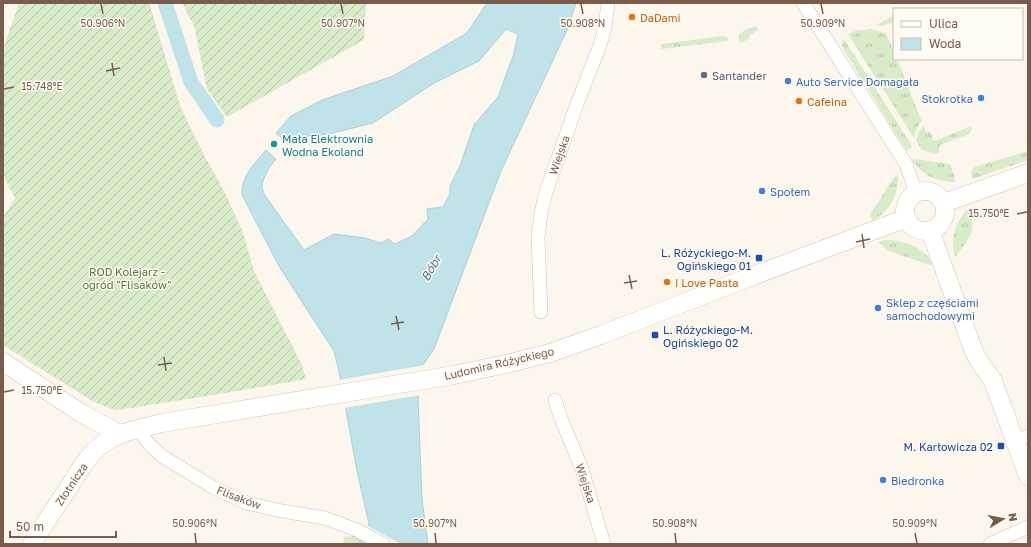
<svg xmlns="http://www.w3.org/2000/svg" width="1031" height="547" font-family="'Golos Text',sans-serif">
  <style>
    .grass { fill: url(#grass-tufts) }
    .forest { fill: url(#forest-crowns) }
    .garden { fill: url(#garden-furrows) }
    .water { fill: #bfe3e8; stroke: #a5d3da }
    .pier { fill: #fdf6ec }
    .lines { fill: none; stroke-linecap: round; stroke-linejoin: round }
    .canal { stroke: #bfe3e8; stroke-width: 15 }
    .street-casing { stroke: #d1beb0; stroke-width: 14 }
    .secondary-casing { stroke: #d6c0b0; stroke-width: 19 }
    .street { stroke: #fff; stroke-width: 13 }
    .secondary { stroke: #fff; stroke-width: 18 }
    .ticks { fill: none; stroke: #7a5c4d; stroke-width: 1.5 }
    .food-dot { fill: #e8710a; stroke: #fffaf3; stroke-width: 1.5 }
    .service-dot { fill: #5c6f8a; stroke: #fffaf3; stroke-width: 1.5 }
    .shop-dot { fill: #3f7fe0; stroke: #fffaf3; stroke-width: 1.5 }
    .culture-dot { fill: #0f9aa8; stroke: #fffaf3; stroke-width: 1.5 }
    .transit-dot { fill: #1a4fb4; stroke: #fffaf3; stroke-width: 1.5 }
    .labels { text-anchor: middle; dominant-baseline: central; stroke-width: 3; stroke-linejoin: round; paint-order: stroke }
    .food-label { font-size: 11px; fill: #c56008; stroke: #fffaf3; text-anchor: start }
    .service-label { font-size: 11px; fill: #4e5e75; stroke: #fffaf3; text-anchor: start }
    .shop-label { font-size: 11px; fill: #366cbe; stroke: #fffaf3; text-anchor: start }
    .culture-label { font-size: 11px; fill: #0d838f; stroke: #fffaf3; text-anchor: start }
    .street-label { font-size: 11px; fill: #7a5c4d; stroke: #fffaf3 }
    .transit-label { font-size: 11px; fill: #164399; stroke: #fffaf3; text-anchor: end }
    .park-label { font-size: 11px; fill: #537a41; stroke: #fffaf3 }
    .water-label { font-size: 12px; font-style: italic; fill: #437c86; stroke: #fffaf3 }
    .ticks-label { font-size: 10px; text-anchor: middle; fill: #7a5c4d; stroke: #fffaf3; stroke-width: 3; stroke-linejoin: round; paint-order: stroke }
  </style>
  <defs>
    <pattern id="grass-tufts" width="24" height="20" patternUnits="userSpaceOnUse"><rect width="24" height="20" fill="#d8ecc9"/><path d="M3 7l-1-3M5 7V3M7 7l1-3M15 17l-1-3M17 17v-4M19 17l1-3" fill="none" stroke="#b4c2a5"/></pattern>
    <pattern id="forest-crowns" width="20" height="18" patternUnits="userSpaceOnUse"><rect width="20" height="18" fill="#d8ecc9"/><path d="M2 6a3 3 0 1 1 6 0M12 15a3 3 0 1 1 6 0" fill="none" stroke="#b4c2a5"/></pattern>
    <pattern id="garden-furrows" width="10" height="10" patternUnits="userSpaceOnUse"><rect width="10" height="10" fill="#d8ecc9"/><path d="M-1 1l2-2M0 10L10 0M9 11l2-2" fill="none" stroke="#b4c2a5"/></pattern>
  </defs>
  <rect width="100%" height="100%" fill="#fdf6ec"/>
  <path class="grass" d="M894,15V22L883,26L876,25Z
    M756,26L758,30L750,35L749,39L740,43C735,32 747,29 756,26Z
    M871,29L886,33L894,52V59H897L922,122L920,123C917,127 915,132 914,138L848,34L858,30H864Z
    M723,36L728,38V41L661,49V44Z
    M844,39L912,146L910,149L906,150L845,52L842,45L843,40Z
    M924,126L926,131L928,132L930,131L934,141L972,126V128L969,134L940,145L939,153L935,154L922,150L916,140L918,133Z
    M1028,151V160L972,179L971,173L974,167Z
    M915,159L950,164L954,175L955,182C936,182 924,176 912,160Z
    M898,175C899,195 889,212 872,221L870,215L871,213L895,176Z
    M967,209C979,230 969,237 957,255L955,256C950,238 955,223 967,209Z
    M885,240C904,240 923,246 933,264L929,265L887,250L878,242Z"/>
  <path class="forest" d="M354,536L369,544H343L344,537Z"/>
  <path class="garden" d="M19,3H149L181,108L205,157L223,189L243,232L254,271L302,365L306,379C246,390 186,399 125,409L115,410L92,401L3,345V217L15,198L3,175V49Z
    M182,3H366L364,40L227,117L207,89L194,26Z"/>
  <path class="water" d="M487,3H576L568,28L501,171L434,349L423,365L418,399L422,499L428,544H359L360,541L369,524L357,471L339,371L334,351L280,268L242,195C241,176 255,163 266,150L276,159C270,166 262,178 262,188C263,192 265,195 266,197L304,250L334,234L365,238L381,243L388,239L395,244L412,236L428,219L427,209L443,207L450,194V186L460,166L474,125L498,97L514,53L518,34L506,29L479,61L434,83L373,123L329,134L308,136L288,143L276,133L291,116L322,100L393,76L467,33Z"/>
  <path class="pier" d="M425,365L420,395L344,408L339,380Z
    M366,525L401,544H369L359,539Z"/>
  <g class="lines">
    <path class="canal" d="M165,3L191,82L217,120"/>
    <defs>
      <path id="street" d="M803,3L867,103L906,164L916,193
        M541,312L538,237L541,213L546,192L577,104L600,45L605,27L608,3
        M555,400L560,416L582,469L604,544
        M138,429L149,444L162,456L214,488L247,503L282,511L325,518L357,530L383,544
        M1015,441L1028,436
        M990,544L1028,527"/>
      <path id="secondary" d="M905 211a20 20 0 1 1 40 0a20 20 0 1 1-40 0Z
        M944,203L1028,173
        M930,230L974,352L979,361L993,381L1028,476
        M3,362L81,413L120,434
        M32,544C43,526 55,508 67,490C78,473 89,452 107,441C123,431 143,428 162,423L454,375L510,363L550,353L601,335L750,277L907,218"/>
    </defs>
    <use href="#street" class="street-casing"/>
    <use href="#secondary" class="secondary-casing"/>
    <use href="#street" class="street"/>
    <use href="#secondary" class="secondary"/>
  </g>
  <path class="ticks" d="M101,4L103,14M341,4L343,14M581,4L583,14M821,4L823,14M112,63L114,76M106,71L120,68M4,89L14,87M1017,214L1027,212M862,234L864,248M856,242L870,239M629,275L632,289M624,283L637,281M396,316L399,330M391,324L404,322M164,357L166,371M158,365L172,363M4,392L14,390M195,533L196,543M435,533L436,543M675,533L676,543M915,533L917,543"/>
  <g class="food-dot">
    <circle cx="632" cy="17" r="4"/>
    <circle cx="799" cy="101" r="4"/>
    <circle cx="667" cy="282" r="4"/>
  </g>
  <circle class="service-dot" cx="704" cy="75" r="4"/>
  <g class="shop-dot">
    <circle cx="788" cy="81" r="4"/>
    <circle cx="981" cy="98" r="4"/>
    <circle cx="762" cy="191" r="4"/>
    <circle cx="878" cy="308" r="4"/>
    <circle cx="883" cy="480" r="4"/>
  </g>
  <circle class="culture-dot" cx="274" cy="144" r="4"/>
  <g class="transit-dot">
    <rect x="755" y="254" width="8" height="8" rx="2"/>
    <rect x="651" y="331" width="8" height="8" rx="2"/>
    <rect x="997" y="442" width="8" height="8" rx="2"/>
  </g>
  <g class="labels">
    <g class="food-label">
      <text x="640" y="17">DaDami</text>
      <text x="807" y="101">Cafeina</text>
      <text x="675" y="282">I Love Pasta</text>
    </g>
    <g class="service-label">
      <text x="712" y="75">Santander</text>
    </g>
    <g class="shop-label">
      <text x="796" y="81">Auto Service Domagała</text>
      <text x="973" y="98" text-anchor="end">Stokrotka</text>
      <text x="770" y="191">Społem</text>
      <text x="886" y="302">Sklep z częściami<tspan x="886" dy="13">samochodowymi</tspan></text>
      <text x="891" y="480">Biedronka</text>
    </g>
    <g class="culture-label">
      <text x="282" y="138">Mała Elektrownia<tspan x="282" dy="13">Wodna Ekoland</tspan></text>
    </g>
    <g class="street-label">
      <text transform="translate(559 155) rotate(-71)">Wiejska</text>
      <text transform="translate(499 363) rotate(-13)">Ludomira Różyckiego</text>
      <text transform="translate(586 483) rotate(72)">Wiejska</text>
      <text transform="translate(71 484) rotate(-56)">Złotnicza</text>
      <text transform="translate(239 497) rotate(21)">Flisaków</text>
    </g>
    <g class="transit-label">
      <text x="751" y="252">L. Różyckiego-M.<tspan x="751" dy="13">Ogińskiego 01</tspan></text>
      <text x="663" y="329" text-anchor="start">L. Różyckiego-M.<tspan x="663" dy="13">Ogińskiego 02</tspan></text>
      <text x="993" y="446">M. Karłowicza 02</text>
    </g>
    <g class="park-label">
      <text x="127" y="271">ROD Kolejarz -<tspan x="127" dy="13">ogród "Flisaków"</tspan></text>
    </g>
    <g class="water-label">
      <text transform="translate(431 268) rotate(-60)">Bóbr</text>
    </g>
  </g>
  <g class="ticks-label">
    <text x="103" y="27">50.906°N</text>
    <text x="343" y="27">50.907°N</text>
    <text x="583" y="27">50.908°N</text>
    <text x="823" y="27">50.909°N</text>
    <text x="42" y="90">15.748°E</text>
    <text x="989" y="217">15.750°E</text>
    <text x="42" y="394">15.750°E</text>
    <text x="195" y="527">50.906°N</text>
    <text x="435" y="527">50.907°N</text>
    <text x="675" y="527">50.908°N</text>
    <text x="915" y="527">50.909°N</text>
  </g>
  <rect width="1031" height="547" fill="none" stroke="#7a5c4d" stroke-width="8"/>
  <rect x="893" y="8" width="130" height="52" fill="#fffaf3" stroke="#cabbb1"/>
  <rect x="901" y="21" width="20" height="6" fill="#ffffff" stroke="#cabbb1"/>
  <text x="929" y="28" font-size="12" fill="#7a5c4d">Ulica</text>
  <rect x="901" y="38" width="20" height="12" fill="#bfe3e8" stroke="#cabbb1"/>
  <text x="929" y="48" font-size="12" fill="#7a5c4d">Woda</text>
  <g transform="translate(1003 519) rotate(80)" stroke="#fffaf3" stroke-width="3" paint-order="stroke">
  <path d="M0-3L7 15L0 10L-7 15Z" fill="#7a5c4d"/>
  <text y="-6" font-size="11" font-weight="bold" text-anchor="middle" fill="#7a5c4d">N</text>
  </g>
  <path d="M10 531v6h106v-6" fill="none" stroke="#7a5c4d" stroke-width="2"/>
  <text x="16" y="531" font-size="12" fill="#7a5c4d" stroke="#fffaf3" stroke-width="3" paint-order="stroke">50 m</text>
</svg>
